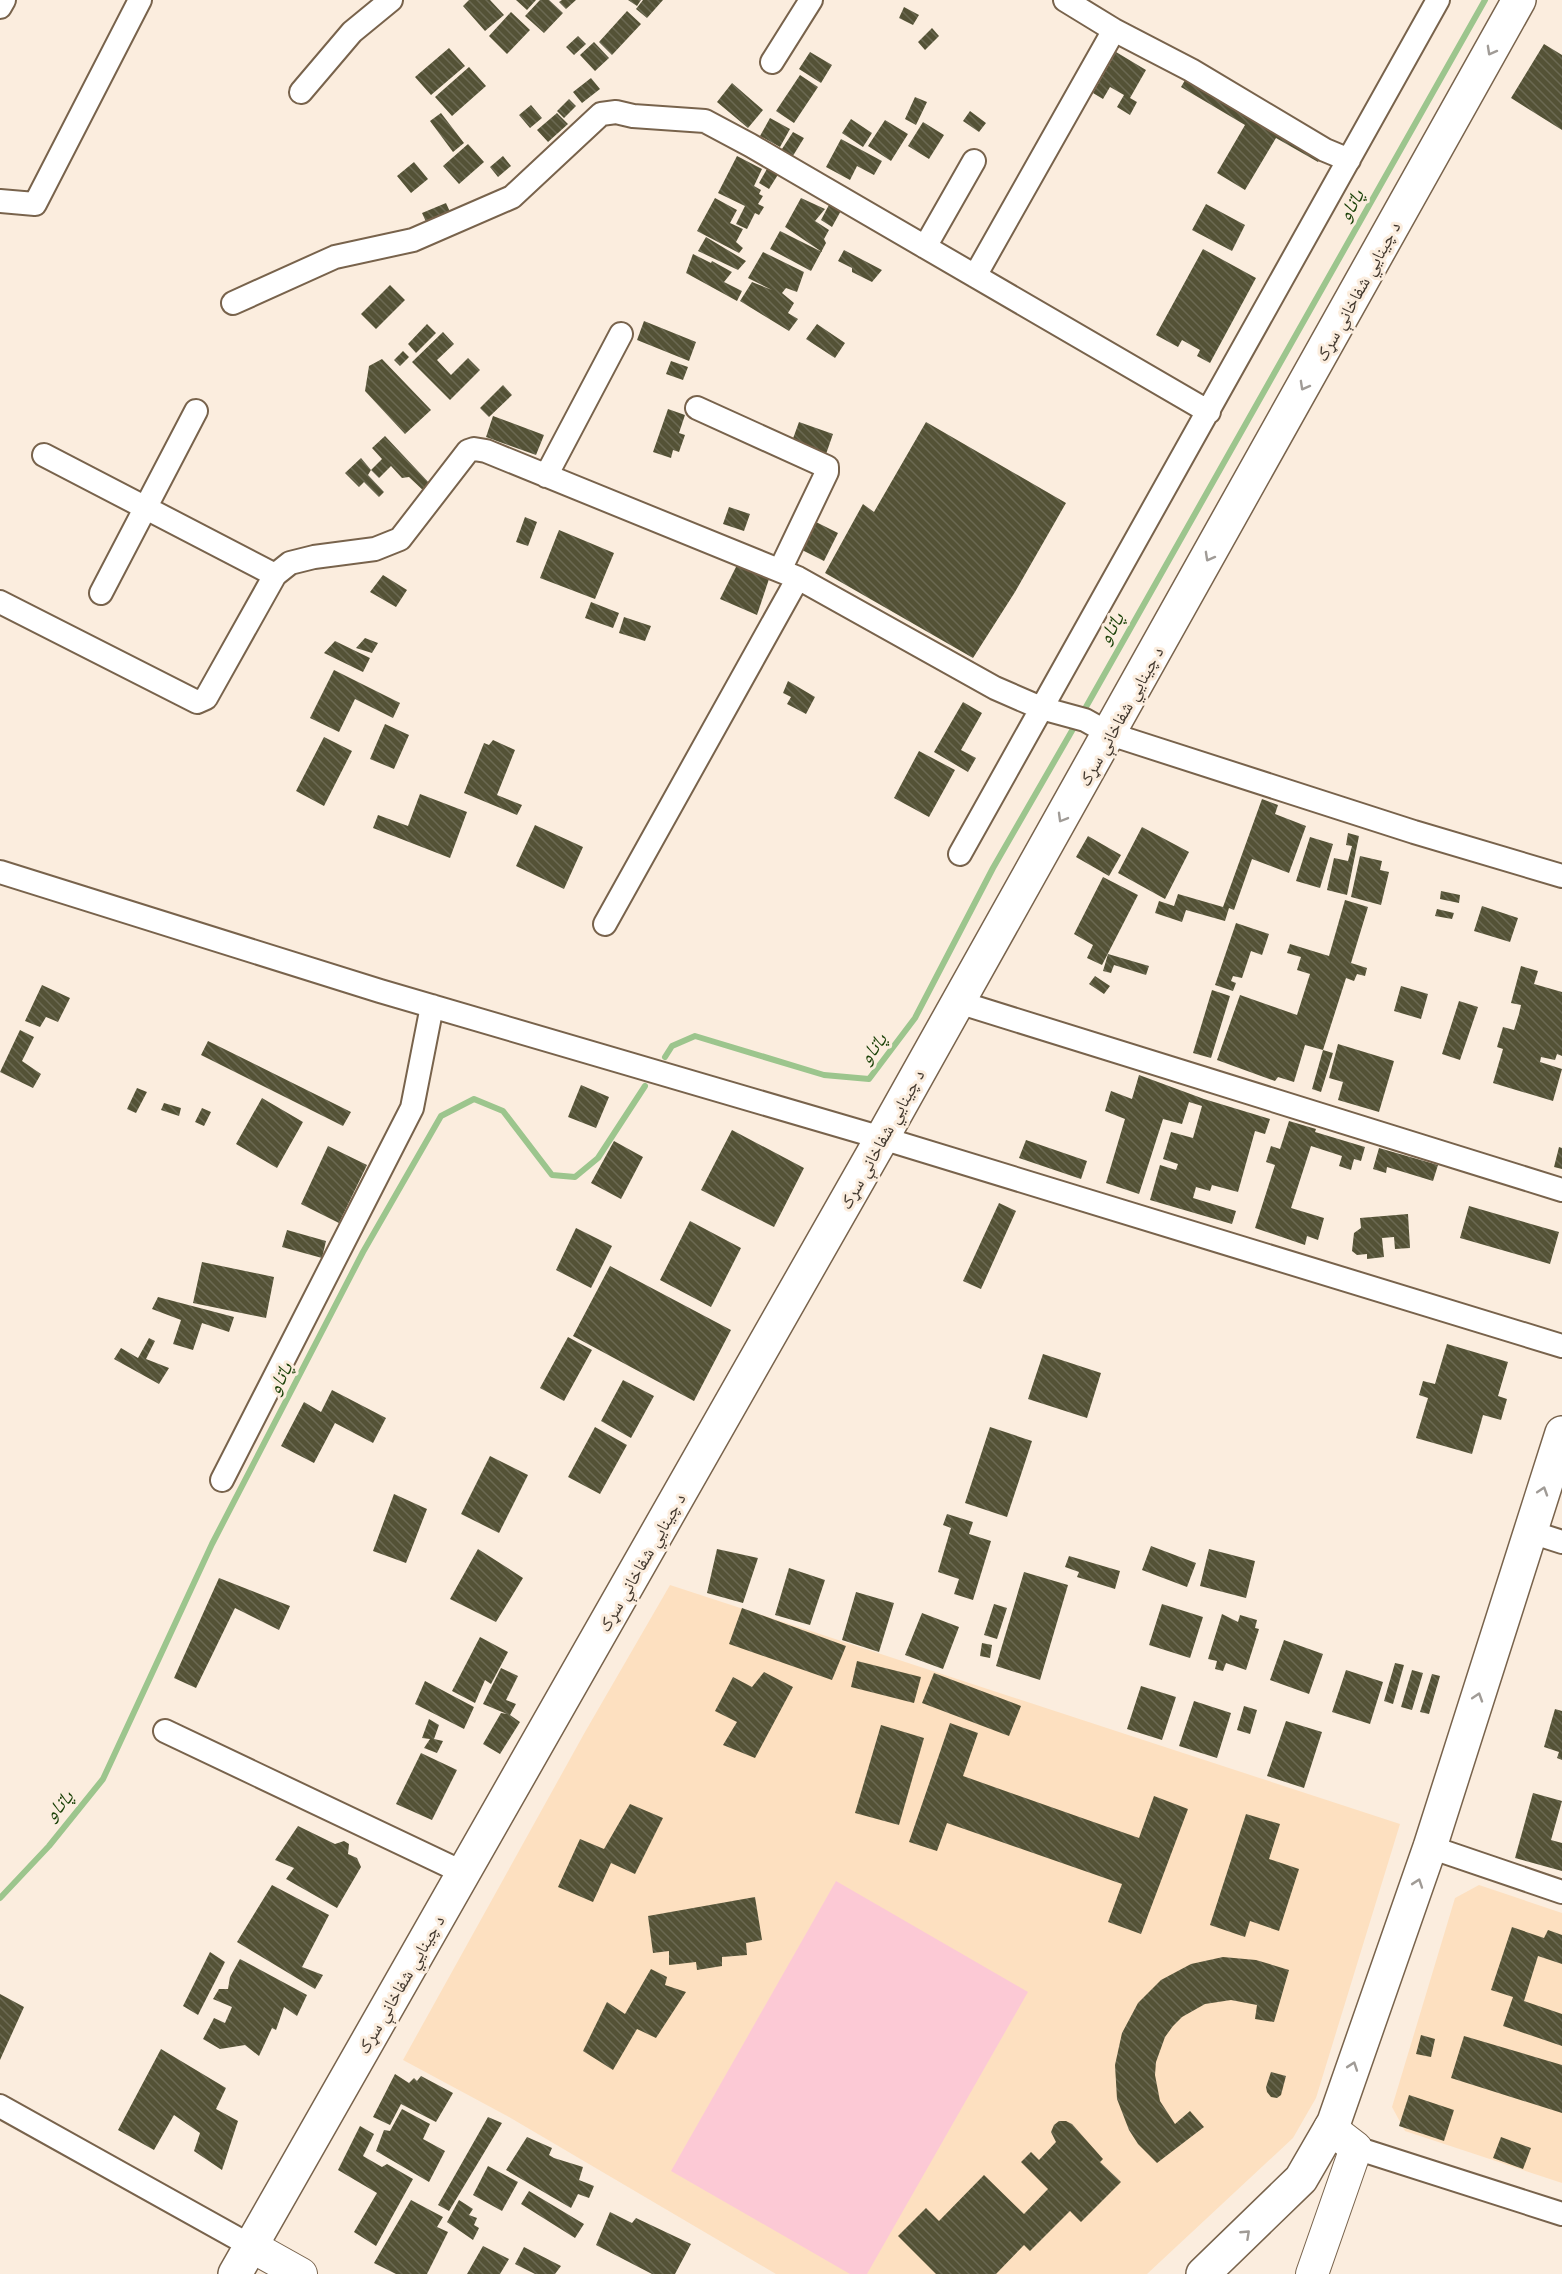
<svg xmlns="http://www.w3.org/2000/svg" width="1562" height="2274" font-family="'Open Sans','Noto Naskh Arabic',sans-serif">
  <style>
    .built { fill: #fde0c0 }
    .garden { fill: #fcc9d5 }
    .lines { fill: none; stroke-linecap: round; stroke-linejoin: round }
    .stream { stroke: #9cc58d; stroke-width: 6 }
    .building { fill: url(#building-back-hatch) }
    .street-casing { stroke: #78634c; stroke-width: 26 }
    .secondary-casing { stroke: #78634c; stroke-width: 34 }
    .primary-casing { stroke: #78634c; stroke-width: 36 }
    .street { stroke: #fff; stroke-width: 22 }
    .secondary { stroke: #fff; stroke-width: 32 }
    .primary { stroke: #fff; stroke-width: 33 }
    .oneway { stroke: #a09b96 }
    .labels { text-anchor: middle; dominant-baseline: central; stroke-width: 6; stroke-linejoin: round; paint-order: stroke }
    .street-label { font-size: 18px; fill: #41372d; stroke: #fbedde }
    .water-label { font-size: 20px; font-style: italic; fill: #1a4107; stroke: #fbedde }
  </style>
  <defs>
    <pattern id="building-back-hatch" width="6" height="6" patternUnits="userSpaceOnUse" patternTransform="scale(1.5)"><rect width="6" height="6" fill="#545236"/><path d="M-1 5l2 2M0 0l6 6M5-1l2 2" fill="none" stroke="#6b6952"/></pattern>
  </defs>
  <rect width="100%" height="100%" fill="#fbedde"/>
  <path class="built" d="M670,1585L1400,1824L1316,2098L1293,2138L1147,2274H776L509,2117L403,2060L585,1732Z
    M1479,1885L1562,1913V2183L1405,2131L1392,2107L1455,1898Z"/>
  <path class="garden" d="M836,1881L1028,1992L867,2274H850L671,2171Z"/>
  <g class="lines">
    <path class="stream" d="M1082,714L1485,0
      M665,1057L672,1046L695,1036L824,1075L869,1079L915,1018L993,868L1077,722
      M0,1898L49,1846L103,1779L212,1544L363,1252L441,1116L474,1099L503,1111L552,1175L575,1177L598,1158L645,1086"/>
  </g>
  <path class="building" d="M469,0H490L504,15L485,31L463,6Z
    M516,0H536L527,10Z
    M540,0H549L563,13L544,33L525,16Z
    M562,0H576L566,9L559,2Z
    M628,0H641L637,6Z
    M643,0H663L647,18L636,9Z
    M904,7L919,15L913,25L899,18Z
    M627,11L641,24L612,55L599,42Z
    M511,12L530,30L507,54L489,36Z
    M932,28L939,36L925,50L918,42Z
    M578,36L586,44L574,55L566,47Z
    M594,42L609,58L595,71L580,55Z
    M1544,44L1562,55V130L1511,98Z
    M449,48L465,66L431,95L415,77Z
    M810,52L832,65L821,83L799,69Z
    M1116,52L1146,70L1130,98L1137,102L1130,115L1117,107L1124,95L1110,87L1103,99L1093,93Z
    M469,67L486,86L452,116L435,97Z
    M1191,70L1325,150L1318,162L1276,138L1245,190L1217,173L1245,125L1181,87Z
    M800,75L818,87L794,123L776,111Z
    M591,78L600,89L582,103L573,92Z
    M732,83L763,110L748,128L717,102Z
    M915,97L927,102L916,125L905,119Z
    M569,99L576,106L564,118L557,111Z
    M531,105L542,118L530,128L519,115Z
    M970,111L986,123L979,132L963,121Z
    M441,113L464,143L453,152L430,121Z
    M557,113L568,124L548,142L537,130Z
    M770,118L790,129L780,147L760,136Z
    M851,119L872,133L863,147L842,133Z
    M885,120L908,134L891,161L868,146Z
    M923,122L944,135L929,159L908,146Z
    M793,132L804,138L791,159L780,152Z
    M841,139L882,161L874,175L857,166L850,180L826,167Z
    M468,144L484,162L459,184L443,166Z
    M503,156L511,166L498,177L490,167Z
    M737,156L762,169L754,186L761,190L759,194L763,196L758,204L764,207L759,215L755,213L747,229L736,224L745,206L718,193Z
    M414,162L428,179L411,193L397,176Z
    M768,167L779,173L769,189L759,183Z
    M715,198L737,210L730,223L743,229L736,242L743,248L739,253L697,231Z
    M801,198L825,209L815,221L829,230L824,239L826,243L811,271L770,249L780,231L822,252L785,227Z
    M831,201L843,207L832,227L821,220Z
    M446,203L451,214L427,224L422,213Z
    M1206,204L1245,225L1232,251L1192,230Z
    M706,237L746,261L738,270L698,251Z
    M1203,249L1256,278L1210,363L1197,356L1200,350L1182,340L1178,347L1156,335Z
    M844,250L882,270L872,282L852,272V268L838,261Z
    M763,252L804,272L797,292L786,288L782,293L794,303L788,313L798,319L789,331L740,301L752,282L772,290L748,278Z
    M693,254L711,263L712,261L732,272L724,282L742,291L737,301L686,273Z
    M390,285L405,300L376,329L361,314Z
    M644,321L696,342L689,361L637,340Z
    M427,324L436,333L416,353L408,344Z
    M817,324L845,343L835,358L806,339Z
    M443,332L454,344L437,360L451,375L468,358L480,370L450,400L412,362Z
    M403,351L409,357L400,366L394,360Z
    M382,359L431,410L405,434L365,391L369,366Z
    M671,361L688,367L683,380L666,374Z
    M503,385L512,395L489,417L480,408Z
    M668,409L685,415L679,433L685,435L679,452L673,450L671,458L653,452Z
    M493,416L544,435L536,455L486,437Z
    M799,422L833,434L825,457L791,444Z
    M926,422L1066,503L1015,592L973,658L825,573L863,504L874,512Z
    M385,436L432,486L427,494L409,477L402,478L391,466L379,478L371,470L382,459L372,448Z
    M361,458L371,470L368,475L384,492L379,497L364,482L359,487L345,473Z
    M729,507L750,514L744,531L723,524Z
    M525,517L537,522L528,546L516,542Z
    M816,522L838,533L824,561L802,550Z
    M559,530L614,553L595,599L540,578Z
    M737,565L769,579L757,615L720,599Z
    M383,575L407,590L396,607L370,592Z
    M591,602L619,613L613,628L585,618Z
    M624,617L651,626L645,641L619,633Z
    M365,638L378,643L372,653L356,648Z
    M335,641L370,658L363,672L324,653Z
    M334,670L400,703L393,718L355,699L339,732L310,718Z
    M788,681L815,697L806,714L787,704L791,697L783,693Z
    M963,702L982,713L961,750L976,758L968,772L934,752Z
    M385,724L409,735L394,769L370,759Z
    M324,737L352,751L324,806L296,791Z
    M493,740L515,750L497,795L522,805L517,815L464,793L484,743L489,745Z
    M919,751L955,770L929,817L894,798Z
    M420,794L467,812L450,858L373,828L378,815L408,826Z
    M1262,799L1278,805L1275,814L1306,826L1289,873L1252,859L1234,910L1229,908L1225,921L1186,910L1182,922L1155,913L1159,901L1174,906L1178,894L1223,907Z
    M535,825L583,847L564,889L516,866Z
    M1142,827L1189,852L1165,899L1118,873Z
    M1348,833L1359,836L1347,895L1327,890L1334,858L1348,861L1352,846L1346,845Z
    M1088,836L1121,855L1109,876L1076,857Z
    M1310,837L1333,844L1320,888L1296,881Z
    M1360,856L1382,861L1380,870L1389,872L1381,905L1351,897Z
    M1103,877L1138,895L1102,965L1087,958L1093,945L1074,934Z
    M1441,891L1460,895L1459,903L1440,899Z
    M1345,900L1368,907L1351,963L1367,968L1365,976L1357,974L1354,981L1346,978L1323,1050L1305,1045L1294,1082L1278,1077L1275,1081L1217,1060L1240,995L1297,1015L1310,974L1297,970L1301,957L1287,953L1290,944L1329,956Z
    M1482,906L1518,918L1510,942L1474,931Z
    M1437,909L1454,913L1452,919L1435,916Z
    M1236,923L1269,934L1262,955L1251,951L1242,978L1233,976L1231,981L1236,983L1233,991L1215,985Z
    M1108,954L1149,966L1146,975L1114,965L1111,973L1103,971Z
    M1521,966L1538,971L1534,984L1562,992V1056L1557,1054L1555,1060L1541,1057L1540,1062L1562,1069L1553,1101L1493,1083L1503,1049L1497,1047L1503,1027L1514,1030L1519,1014L1521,1005L1511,1003Z
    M1095,976L1110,986L1104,994L1089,984Z
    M42,985L70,998L58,1022L46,1017L40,1027L25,1021Z
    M1401,986L1428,994L1421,1019L1394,1011Z
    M1212,990L1230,996L1211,1058L1193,1053Z
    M1459,1001L1478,1007L1460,1060L1442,1054Z
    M20,1030L34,1037L22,1061L41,1074L33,1088L0,1072Z
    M208,1041L351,1112L343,1126L201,1055Z
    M1338,1044L1394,1061L1379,1112L1338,1100L1343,1082L1329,1078Z
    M1323,1050L1333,1053L1321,1092L1312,1089Z
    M1139,1075L1204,1099L1270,1119L1265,1134L1255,1131L1238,1192L1212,1185L1210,1191L1196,1187L1193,1198L1236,1211L1232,1224L1150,1200L1160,1165L1176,1170L1178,1164L1163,1159L1171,1132L1193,1138L1202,1106L1189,1102L1182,1124L1163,1119L1139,1194L1106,1183L1125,1119L1105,1111L1111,1091L1132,1099Z
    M581,1085L609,1097L596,1128L568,1117Z
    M137,1088L147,1092L136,1113L127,1109Z
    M262,1098L303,1122L277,1168L236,1144Z
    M164,1103L181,1108L179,1116L161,1110Z
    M202,1108L211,1112L204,1126L195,1122Z
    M1289,1121L1316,1129L1315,1132L1365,1147L1361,1161L1354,1159L1351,1170L1339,1166L1342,1156L1311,1146L1291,1208L1324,1218L1318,1240L1307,1236L1305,1245L1255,1228L1275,1165L1266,1162L1271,1146L1280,1149Z
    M732,1130L804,1168L774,1227L701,1190Z
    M1026,1140L1087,1161L1081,1179L1019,1158Z
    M614,1141L643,1157L621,1199L591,1183Z
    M328,1146L367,1165L339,1223L301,1204Z
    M1559,1147L1562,1148V1169L1554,1167Z
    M1379,1148L1438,1165L1433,1181L1387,1167L1386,1173L1373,1169Z
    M999,1203L1016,1211L981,1289L963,1281Z
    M1469,1206L1559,1232L1550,1264L1460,1238Z
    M1408,1214L1410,1248L1395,1249L1394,1237L1382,1238L1384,1257L1367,1259V1254L1357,1255L1352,1251L1354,1233L1361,1228L1360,1218Z
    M690,1221L741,1248L711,1307L660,1280Z
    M576,1228L612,1246L591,1288L556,1270Z
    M287,1230L326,1241L322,1258L282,1247Z
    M202,1262L274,1277L266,1318L193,1303Z
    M610,1266L731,1330L694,1401L573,1336Z
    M158,1297L234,1317L229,1332L202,1323L193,1350L173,1344L181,1320L152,1309Z
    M568,1337L592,1350L564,1401L540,1388Z
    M149,1338L155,1341L146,1359L169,1368L159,1384L114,1359L121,1348L138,1358Z
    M1447,1344L1508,1362L1498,1396L1507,1399L1501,1420L1483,1415L1472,1454L1416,1438L1428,1398L1419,1395L1423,1381L1435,1384Z
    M1043,1354L1101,1373L1087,1418L1028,1399Z
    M623,1380L654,1396L631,1438L601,1421Z
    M332,1390L386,1418L373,1443L335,1423L314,1463L281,1446L304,1402L321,1412Z
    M595,1427L627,1445L600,1494L568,1477Z
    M990,1427L1032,1441L1007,1517L965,1503Z
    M490,1456L528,1475L499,1533L461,1514Z
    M394,1494L427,1509L406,1563L373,1551Z
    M947,1514L973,1522L969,1534L991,1541L973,1600L954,1594L959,1579L938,1572L951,1528L943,1525Z
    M1151,1546L1196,1563L1187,1587L1142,1570Z
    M478,1549L523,1578L496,1622L450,1599Z
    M717,1549L758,1558L743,1603L707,1593Z
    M1209,1549L1255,1561L1246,1598L1200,1586Z
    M1069,1556L1120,1571L1115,1589L1077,1577L1079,1572L1065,1567Z
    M789,1568L825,1580L810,1625L775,1615Z
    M1024,1572L1068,1585L1040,1680L996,1666Z
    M219,1578L290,1606L279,1630L235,1608L196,1688L174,1678Z
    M856,1592L894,1603L879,1652L842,1640Z
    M994,1604L1007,1608L997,1639L984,1635Z
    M1162,1604L1203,1617L1190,1658L1149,1645Z
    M742,1608L846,1646L832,1680L729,1644Z
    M922,1613L959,1627L943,1669L905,1655Z
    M1222,1614L1238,1622L1240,1615L1257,1620L1255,1628L1259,1629L1246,1670L1226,1663L1223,1671L1215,1669L1217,1661L1208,1659Z
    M480,1637L508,1652L491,1684L485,1680L475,1703L452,1691Z
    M1284,1640L1323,1654L1309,1694L1270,1680Z
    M982,1643L992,1645L990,1658L980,1656Z
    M857,1661L921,1677L914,1703L851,1687Z
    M1395,1663L1404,1665L1393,1704L1384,1701Z
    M501,1668L518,1676L506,1700L516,1704L510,1715L520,1722L500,1754L483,1744L501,1713L507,1714L483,1704Z
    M1346,1670L1383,1682L1370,1724L1332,1712Z
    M1412,1670L1423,1673L1412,1710L1401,1707Z
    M764,1672L793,1687L755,1758L723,1745L737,1722L715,1711L733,1677L752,1687Z
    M934,1673L1021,1706L1009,1736L922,1703Z
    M1432,1674L1440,1676L1429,1714L1420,1712Z
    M425,1681L474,1707L464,1729L415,1704Z
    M1141,1686L1176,1697L1162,1740L1127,1729Z
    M1194,1701L1231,1713L1217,1758L1179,1746Z
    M1244,1706L1257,1710L1250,1734L1237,1730Z
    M1555,1709L1562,1711V1760L1557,1758L1559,1752L1544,1747Z
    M429,1719L439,1725L434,1739L443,1741L437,1753L424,1748L430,1739L422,1738Z
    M1286,1721L1322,1732L1304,1788L1267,1776Z
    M950,1723L978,1733L963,1776L1139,1838L1154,1796L1188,1809L1141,1934L1108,1922L1122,1884L947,1823L937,1851L909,1842Z
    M881,1725L924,1738L899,1825L855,1813Z
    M421,1753L457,1770L432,1820L396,1804Z
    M1533,1793L1562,1801L1551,1840L1562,1843V1871L1515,1858Z
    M630,1804L663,1818L635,1874L611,1863L593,1902L558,1887L580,1839L604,1849Z
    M1246,1814L1280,1824L1269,1859L1299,1869L1279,1931L1250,1921L1245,1937L1210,1925Z
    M298,1826L335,1844L344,1841L349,1844L348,1854L357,1858L361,1867L337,1908L286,1879L294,1868L275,1860Z
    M272,1885L329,1915L302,1967L323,1975L315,1989L237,1942Z
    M755,1897L762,1940L746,1943L747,1955L722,1957V1966L697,1970L696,1962L669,1965V1951L653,1953L648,1916Z
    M1512,1927L1544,1938L1548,1930L1562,1935V1964L1538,1956L1524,2001L1562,2014V2046L1503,2026L1513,1997L1491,1990Z
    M210,1952L225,1962L198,2015L183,2006Z
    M1223,1957L1256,1960L1289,1970L1274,2022L1255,2019L1257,2005L1231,2000L1205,2004L1182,2017L1173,2026L1165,2037L1156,2062L1155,2075L1160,2101L1175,2124L1190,2111L1204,2127L1157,2163L1138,2144L1129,2130L1117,2099L1115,2065L1122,2033L1138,2003L1161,1980L1191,1964Z
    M240,1959L307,1995L297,2016L284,2007L276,2030L272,2028L259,2056L245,2045L220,2049L203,2039L214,2018L225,2023L232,2007L213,1999L219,1989H228L230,1977Z
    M651,1969L667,1977L665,1985L686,1992L656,2038L637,2029L613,2070L583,2051L607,2002L625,2014Z
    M0,1994L24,2007L0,2060Z
    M1421,2035L1435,2039L1431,2057L1416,2054Z
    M1464,2036L1562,2065V2113L1451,2078Z
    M161,2049L226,2088L216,2109L238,2121L222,2170L194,2151L200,2133L174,2115L154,2150L118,2130Z
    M1271,2072L1286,2076L1281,2095L1277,2098L1271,2097L1267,2092L1266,2087Z
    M395,2074L409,2083L414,2078L417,2081L421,2076L453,2093L436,2122L401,2104L390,2125L373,2117Z
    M1409,2095L1454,2110L1444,2141L1399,2126Z
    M402,2109L430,2124L423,2139L445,2151L429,2182L376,2151L384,2130L390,2131Z
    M488,2117L502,2123L449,2211L438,2205Z
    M1059,2121H1066L1072,2124L1103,2159L1100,2162L1121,2182L1081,2222L1070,2211L1030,2251L1024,2245L996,2274H936L898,2236L926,2208L939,2221L984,2175L1024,2214L1048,2189L1021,2162L1031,2152L1039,2160L1056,2142L1051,2132L1054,2125Z
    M360,2126L374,2134L363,2156L382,2167L387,2164L413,2179L376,2246L354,2232L377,2193L338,2170Z
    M527,2137L552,2148L549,2155L554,2158L583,2167L579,2180L594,2186L589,2198L578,2194L571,2208L506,2170Z
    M1501,2137L1531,2148L1523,2169L1493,2158Z
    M488,2166L518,2182L502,2211L473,2195Z
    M529,2191L584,2224L575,2238L521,2204Z
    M411,2200L443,2217L437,2227L448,2232L427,2274H396L374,2263Z
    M459,2200L473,2209L469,2215L477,2218L474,2225L479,2228L473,2240L447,2222Z
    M610,2212L632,2223L636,2218L691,2244L675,2274H652L596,2245Z
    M483,2246L509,2259L500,2274H467Z
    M524,2247L561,2266L555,2274H535L515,2264Z"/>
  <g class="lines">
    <defs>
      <path id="street" d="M1065,0L1114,30L1191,70L1325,150L1349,160
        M0,7L4,0
        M772,62L811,0
        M301,92L352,32L391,0
        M0,201L35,204L140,0
        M925,247L974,161
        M975,276L1114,30
        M233,303L335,257L413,240L512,197L601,114L616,112L633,116L705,121L750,145L1209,412
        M697,408L827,467V472L780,570
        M44,455L275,575
        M546,476L621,334
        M101,593L196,411
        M0,602L197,702L206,698L275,575L290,563L314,557L375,549L400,539L468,451L474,449L486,451L798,578L995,688L1041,708L1085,720L1110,734L1414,832L1562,876
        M960,854L1438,0
        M0,872L380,991L882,1138L1562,1346
        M605,924L798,578
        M958,1002L1562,1190
        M222,1480L412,1108L432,1006
        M1531,1532L1562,1542
        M165,1731L464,1873
        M1430,1847L1562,1892
        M0,2106L251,2246
        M1356,2148L1562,2214"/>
      <path id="secondary" d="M251,2246L301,2274
        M1312,2274L1356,2148L1330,2128"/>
      <path id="primary" d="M235,2274L882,1138L1519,0
        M1203,2274L1301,2179L1334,2122L1430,1847L1562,1433"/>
    </defs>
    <use href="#street" class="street-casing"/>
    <use href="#secondary" class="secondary-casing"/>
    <use href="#primary" class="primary-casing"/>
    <use href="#street" class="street"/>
    <use href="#secondary" class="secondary"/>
    <use href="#primary" class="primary"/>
  </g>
  <defs><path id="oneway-chevron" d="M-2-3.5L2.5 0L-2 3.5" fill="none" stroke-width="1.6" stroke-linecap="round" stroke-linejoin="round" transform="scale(1.5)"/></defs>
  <g class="oneway">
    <use href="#oneway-chevron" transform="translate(1491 51) rotate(119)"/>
    <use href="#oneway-chevron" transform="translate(1304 386) rotate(119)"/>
    <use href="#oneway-chevron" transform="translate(1209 557) rotate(119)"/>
    <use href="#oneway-chevron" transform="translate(1062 818) rotate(120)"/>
    <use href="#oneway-chevron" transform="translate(1543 1491) rotate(-72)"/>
    <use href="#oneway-chevron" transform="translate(1478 1697) rotate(-72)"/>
    <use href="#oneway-chevron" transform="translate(1418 1883) rotate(-71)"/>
    <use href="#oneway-chevron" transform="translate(1353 2066) rotate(-71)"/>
    <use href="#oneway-chevron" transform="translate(1246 2234) rotate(-43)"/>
  </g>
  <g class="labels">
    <g class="street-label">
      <text transform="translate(1357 291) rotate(-61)">د چينايي شفاخانې سړک</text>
      <text transform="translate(1120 716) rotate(-61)">د چينايي شفاخانې سړک</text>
      <text transform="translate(881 1139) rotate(-61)">د چينايي شفاخانې سړک</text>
      <text transform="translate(641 1562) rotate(-60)">د چينايي شفاخانې سړک</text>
      <text transform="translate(400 1984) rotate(-60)">د چينايي شفاخانې سړک</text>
    </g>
    <g class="water-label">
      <text transform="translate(1350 205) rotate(-60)">پاتاو</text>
      <text transform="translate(1110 628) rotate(-60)">پاتاو</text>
      <text transform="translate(872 1048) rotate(-53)">پاتاو</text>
      <text transform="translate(279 1378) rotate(-63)">پاتاو</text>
      <text transform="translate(58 1805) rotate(-49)">پاتاو</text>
    </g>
  </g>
</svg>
